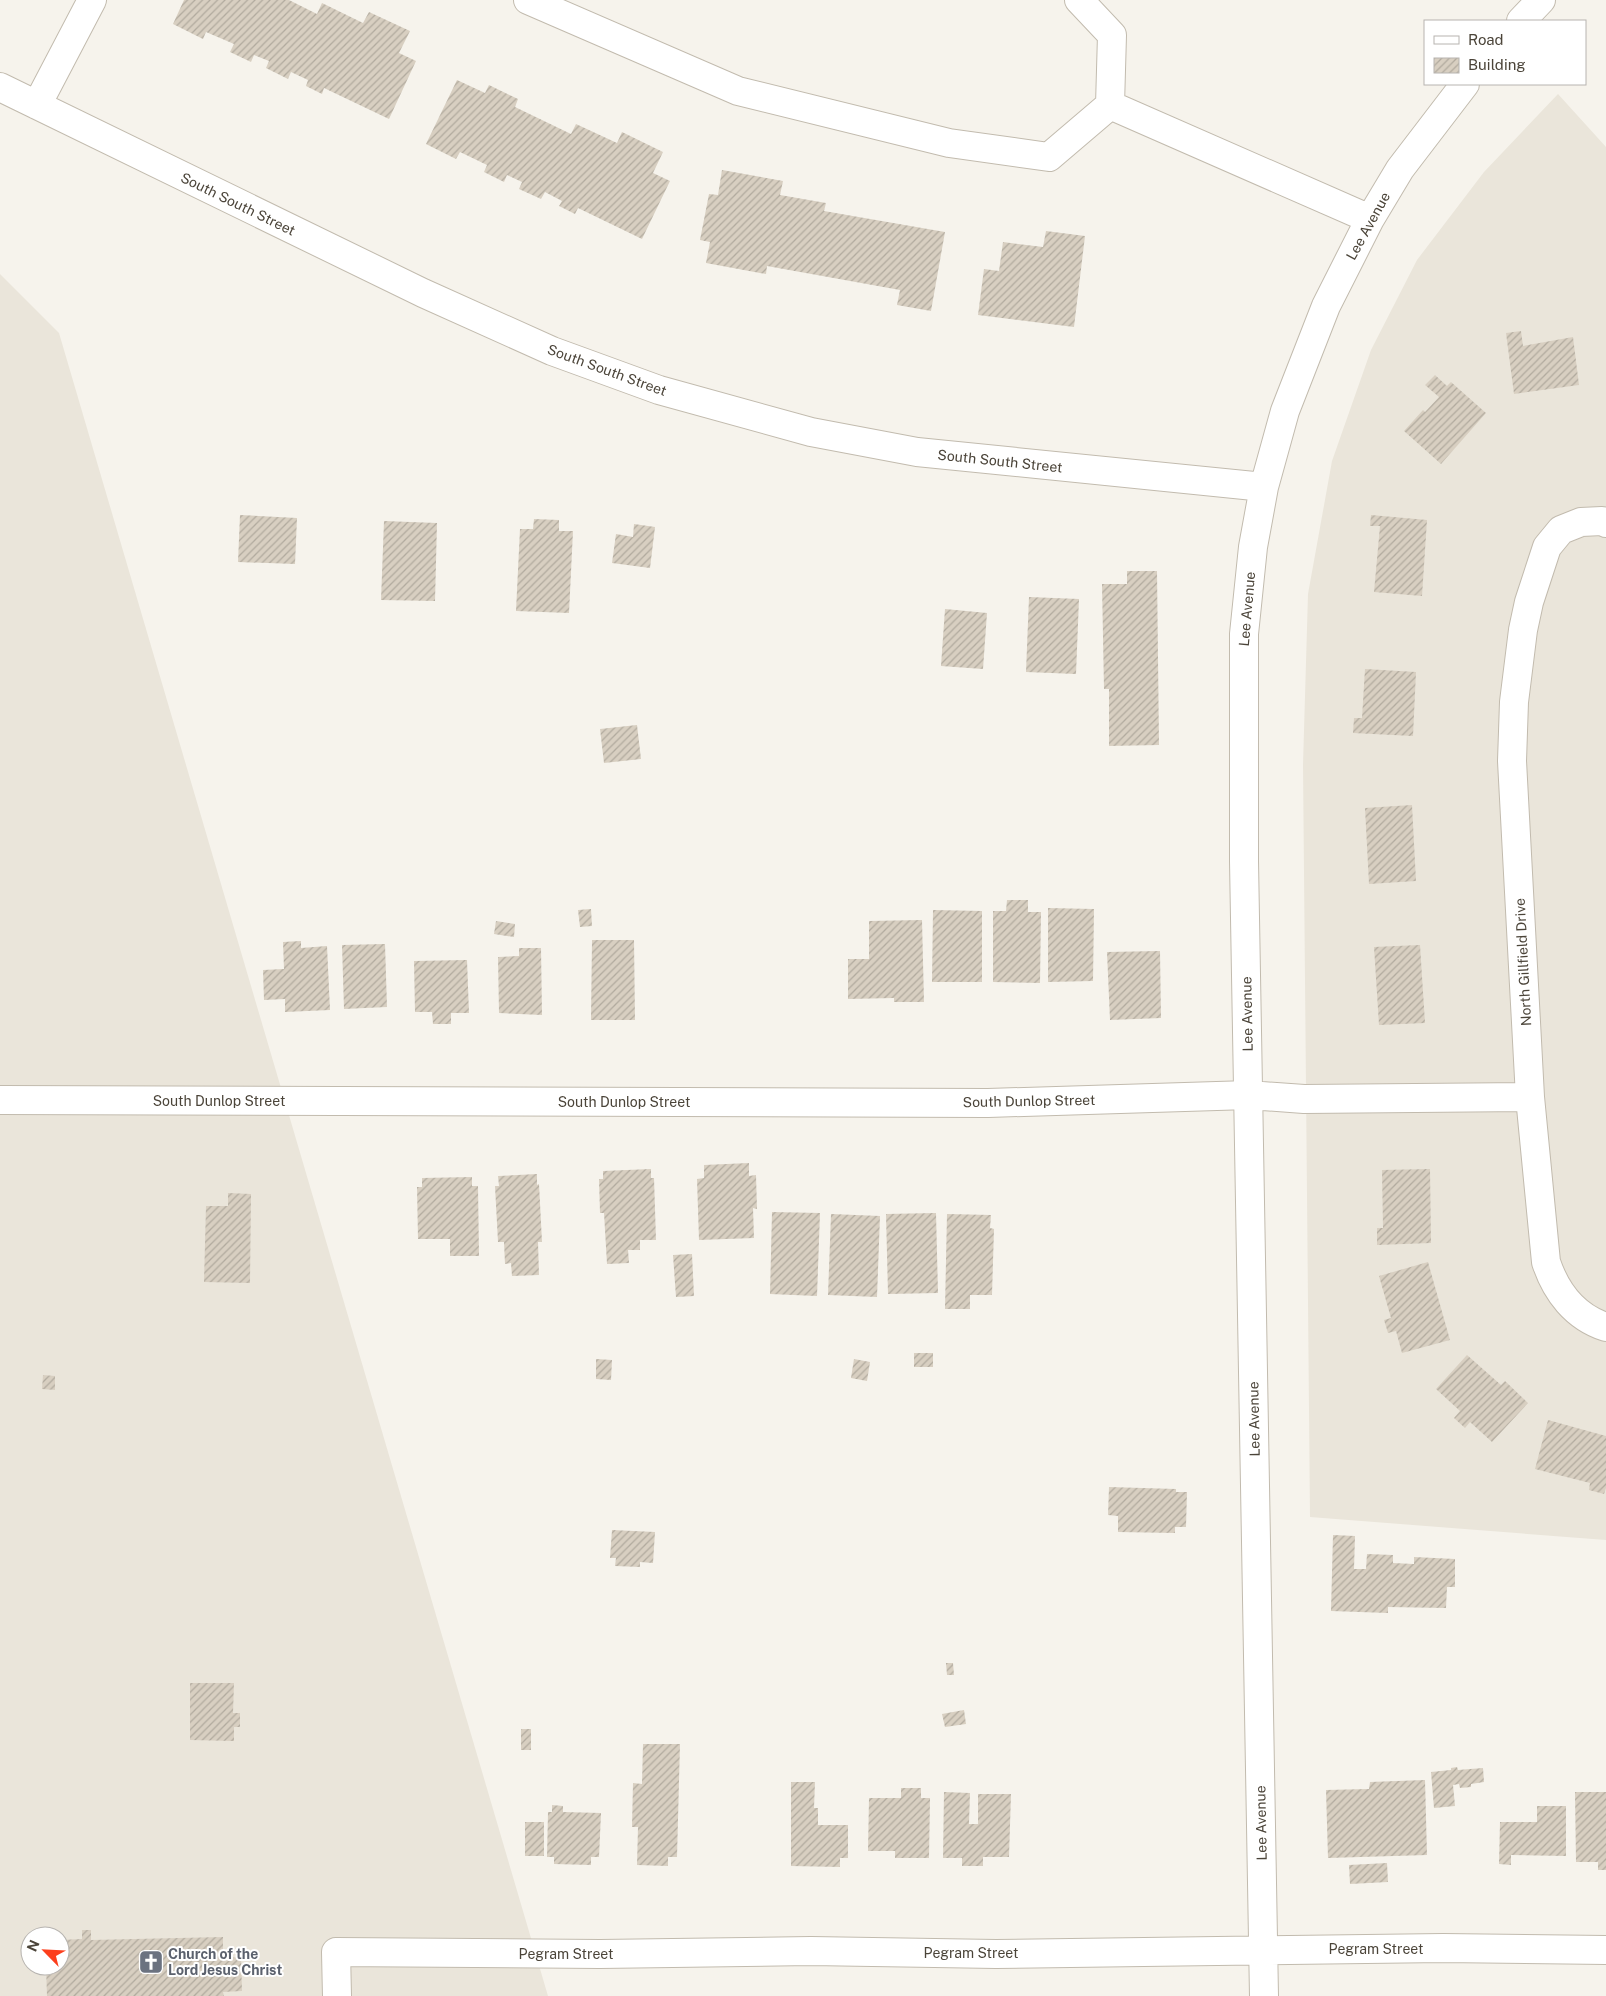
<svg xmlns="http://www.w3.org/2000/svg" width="1606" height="1996" font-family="'Public Sans',sans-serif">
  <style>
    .residential { fill: #eae5da; fill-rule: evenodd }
    .building { fill: url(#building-hatch) }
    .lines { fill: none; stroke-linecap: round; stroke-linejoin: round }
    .minor-casing { stroke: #c2bbae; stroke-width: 30 }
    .minor { stroke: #fff; stroke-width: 28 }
    .labels { text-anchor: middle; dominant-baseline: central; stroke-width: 4; stroke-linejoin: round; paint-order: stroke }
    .street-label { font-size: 14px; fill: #4b4439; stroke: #fff }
    .worship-label { font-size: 14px; font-weight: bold; fill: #5b616d; stroke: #fff; text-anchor: start }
  </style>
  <defs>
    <pattern id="building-hatch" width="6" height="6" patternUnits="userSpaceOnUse" patternTransform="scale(1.25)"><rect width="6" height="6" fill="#d8cfc1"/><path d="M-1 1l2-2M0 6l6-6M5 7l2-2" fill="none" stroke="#b1aa9e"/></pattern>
  </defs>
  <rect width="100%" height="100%" fill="#f6f3ec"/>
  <path class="residential" d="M1558,94L1606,147V1540L1310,1517L1303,765L1308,594L1332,461L1371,350L1417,260L1484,172Z
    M0,274L59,333L548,1996H0ZM30,1936H60V1966H30Z"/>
  <path class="building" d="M184,0H289L317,14L322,3L363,23L369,12L410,31L399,53L416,61L389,119L324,88L322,94L306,86L308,80L291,72L288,79L266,68L269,61L254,55L251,62L230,52L234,44L206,32L203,39L173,24Z
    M457,80L485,93L489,85L518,99L515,107L571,134L576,124L617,143L622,132L663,152L653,173L670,181L642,239L578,208L575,214L559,206L562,201L545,192L541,199L519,189L522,182L507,175L504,182L484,172L487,165L460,152L456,159L426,144Z
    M722,170L783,181L780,195L826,203L824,211L945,232L931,311L897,305L900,290L767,266L766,274L706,263L710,242L700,240L709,194L718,195Z
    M1046,231L1085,236L1074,327L978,315L984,269L999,271L1003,242L1043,247Z
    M1521,331L1523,346L1573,337L1579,385L1514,394L1506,333Z
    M1435,375L1447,386L1451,382L1486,413L1441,464L1404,431L1423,410L1425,412L1439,397L1425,385Z
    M240,515L297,518L295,564L238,562Z
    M1371,515L1427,520L1422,596L1374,592L1380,526H1370Z
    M534,519L559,520V531H573L569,613L516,611L520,529H533Z
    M384,521L437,523L435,601L381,600Z
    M634,524L655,527L650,568L612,563L616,534L633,537Z
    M1127,571H1157L1159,745L1109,746V689H1104L1102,584H1127Z
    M1029,597L1079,599L1076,674L1026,672Z
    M945,609L987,613L983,669L941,666Z
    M1365,669L1416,672L1413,736L1353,733L1354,718H1362Z
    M637,725L641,759L604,763L600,729Z
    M1412,805L1416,881L1369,884L1365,808Z
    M1007,900H1028V912H1041L1040,983L993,982V911H1006Z
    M1048,908L1094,909L1093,981L1048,982Z
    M591,909L592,926L580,927L578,910Z
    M933,910L982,911V982H932Z
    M922,920L924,1002H894V998L848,999V959H869V921Z
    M496,921L515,924L514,937L494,934Z
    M592,940H634L635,1020H591Z
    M301,941V948L327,946L330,1010L285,1012V999L264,1000L263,970L284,969L283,942Z
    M385,944L387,1007L344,1009L342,945Z
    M1420,945L1425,1023L1379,1025L1374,947Z
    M519,948H541L542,1015L499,1013L498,957L519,956Z
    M1160,951L1161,1018L1110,1020L1107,952Z
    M467,960L469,1013H451V1024H433L432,1012H415L414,961Z
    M749,1163V1176L756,1175L757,1209L753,1208L754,1238L699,1240L697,1179L704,1178V1165Z
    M651,1169V1178H654L656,1240H640V1250H628L629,1263L607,1264L604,1213H600L599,1179H603V1171Z
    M1430,1169L1431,1243L1377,1245V1228H1383L1382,1170Z
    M537,1174V1185L539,1184L542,1242H538L539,1275L512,1276L511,1263L505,1264L504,1242H498L495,1186H499L498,1176Z
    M472,1177V1186H478L479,1256H450V1239H418L417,1187H422V1178Z
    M228,1193L251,1194L250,1283L204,1282L206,1206H228Z
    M772,1212L820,1213L817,1296L770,1294Z
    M936,1213L938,1293L888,1294L886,1214Z
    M831,1214L880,1216L877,1297L828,1295Z
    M947,1214L991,1215L990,1228L994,1229L992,1295H970V1309H945Z
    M692,1254L694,1296L676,1297L673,1255Z
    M1428,1262L1450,1340L1402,1353L1396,1331L1388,1333L1384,1320L1391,1318L1379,1276Z
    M914,1353H933V1367H914Z
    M1467,1355L1501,1385L1505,1381L1528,1403L1492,1442L1470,1422L1465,1428L1454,1418L1460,1411L1436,1389Z
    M596,1359L612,1360L611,1380L596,1379Z
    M854,1359L870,1362L867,1381L851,1378Z
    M43,1375L55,1376V1390L42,1389Z
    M1548,1420L1606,1436V1488L1604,1494L1589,1490L1590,1483L1535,1469Z
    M1109,1487L1176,1489V1492H1187L1186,1527H1175V1533L1118,1532V1516L1108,1515Z
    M612,1530L655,1532L653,1563L640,1562V1567L615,1566L616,1558H610Z
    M1333,1535L1355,1536L1354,1569H1366L1367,1554L1393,1555V1563L1414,1564V1557L1455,1559V1587H1447L1446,1608L1388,1607V1613L1331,1611Z
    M946,1663H953L954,1675H947Z
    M190,1683H234L233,1713H240V1727H234V1741L190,1740Z
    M964,1710L966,1724L945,1727L942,1714Z
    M521,1729H531V1750H521Z
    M643,1744H680L677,1857H668V1866L637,1865L638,1827H632L633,1783L642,1784Z
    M1457,1767L1458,1770L1483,1768L1484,1782L1471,1784V1787L1460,1788L1459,1784L1453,1785L1455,1806L1434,1808L1431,1772L1451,1770V1768Z
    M1425,1780L1427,1855L1328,1858L1326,1790L1369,1789L1370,1782Z
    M791,1782H815L814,1808H818V1825H848V1858H840V1867L791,1866Z
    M901,1788H921V1798H930L929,1858H895V1851H868L869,1798H901Z
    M944,1792L970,1793L969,1824H978V1794H1011L1009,1857H983V1866H962V1858H943Z
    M1575,1792H1606V1870H1598V1862H1576Z
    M552,1805L563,1806V1812L601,1813L599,1857H591V1865L554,1864V1857H547L548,1812H552Z
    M1537,1806H1566V1856L1511,1855V1865L1499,1864L1500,1822H1537Z
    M525,1822H544V1856H525Z
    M1387,1863L1388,1882L1350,1884L1349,1865Z
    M82,1930H91V1940L223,1937V1958L241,1957L242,1991L223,1992L224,1996H47L46,1966H60V1940L82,1939Z"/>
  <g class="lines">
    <defs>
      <path id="minor" d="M528,0L738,91L949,143L1049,157L1110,105
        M1079,0L1112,35L1110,105L1370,219
        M1521,21L1541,0
        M0,87L423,293L552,351L659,390L811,432L917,452L1264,487
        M37,105L92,0
        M1606,523L1602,521L1581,522L1561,530L1547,547L1529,602L1523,630L1514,702L1512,761L1530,1097L1546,1262C1556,1292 1575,1317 1606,1327
        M0,1100L988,1103L1249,1095L1304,1099L1530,1097
        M337,1996L336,1952L600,1954L811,1951L996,1954L1443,1948L1606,1950
        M1264,1996L1244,861V634L1253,547L1264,487L1285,411L1326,306L1370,219L1400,169L1465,84"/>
    </defs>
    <use href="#minor" class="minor-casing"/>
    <use href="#minor" class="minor"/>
  </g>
  <defs>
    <symbol id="church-square" viewBox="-11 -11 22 22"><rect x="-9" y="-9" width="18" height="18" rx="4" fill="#6b7280" stroke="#fff"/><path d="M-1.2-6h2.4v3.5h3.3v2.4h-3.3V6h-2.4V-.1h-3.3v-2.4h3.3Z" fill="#fff"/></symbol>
  </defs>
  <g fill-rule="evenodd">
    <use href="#church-square" x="137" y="1948" width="28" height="28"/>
  </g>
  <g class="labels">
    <g class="street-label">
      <text transform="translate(238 204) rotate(26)">South South Street</text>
      <text transform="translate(1368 226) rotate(-61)">Lee Avenue</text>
      <text transform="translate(607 370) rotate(20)">South South Street</text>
      <text transform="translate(1000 461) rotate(6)">South South Street</text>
      <text transform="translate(1247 609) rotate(-85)">Lee Avenue</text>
      <text transform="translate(1523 962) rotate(-93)">North Gillfield Drive</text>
      <text transform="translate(1247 1014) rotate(-91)">Lee Avenue</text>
      <text x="219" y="1101">South Dunlop Street</text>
      <text transform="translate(1029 1101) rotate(-1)">South Dunlop Street</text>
      <text x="624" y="1102">South Dunlop Street</text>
      <text transform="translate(1254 1419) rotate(-91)">Lee Avenue</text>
      <text transform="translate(1261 1823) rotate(-91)">Lee Avenue</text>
      <text x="1376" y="1949">Pegram Street</text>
      <text x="971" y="1953">Pegram Street</text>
      <text x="566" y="1954">Pegram Street</text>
    </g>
    <g class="worship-label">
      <text x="168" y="1954">Church of the<tspan x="168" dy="16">Lord Jesus Christ</tspan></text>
    </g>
  </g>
  <rect x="1424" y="20" width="162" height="65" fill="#ffffff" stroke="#b7b4b0"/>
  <rect x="1434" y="36" width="25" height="8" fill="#ffffff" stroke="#b7b4b0"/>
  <text x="1468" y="45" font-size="15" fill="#4b4439">Road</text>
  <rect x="1434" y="58" width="25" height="15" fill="url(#building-hatch)" stroke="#b7b4b0"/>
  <text x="1468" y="70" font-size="15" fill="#4b4439">Building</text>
  <g transform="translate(45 1951) rotate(294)"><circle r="24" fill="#ffffff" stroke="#b7b4b0"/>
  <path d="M0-4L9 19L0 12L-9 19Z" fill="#fc3f1d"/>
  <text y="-8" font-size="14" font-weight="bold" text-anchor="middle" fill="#4b4439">N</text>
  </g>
</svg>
